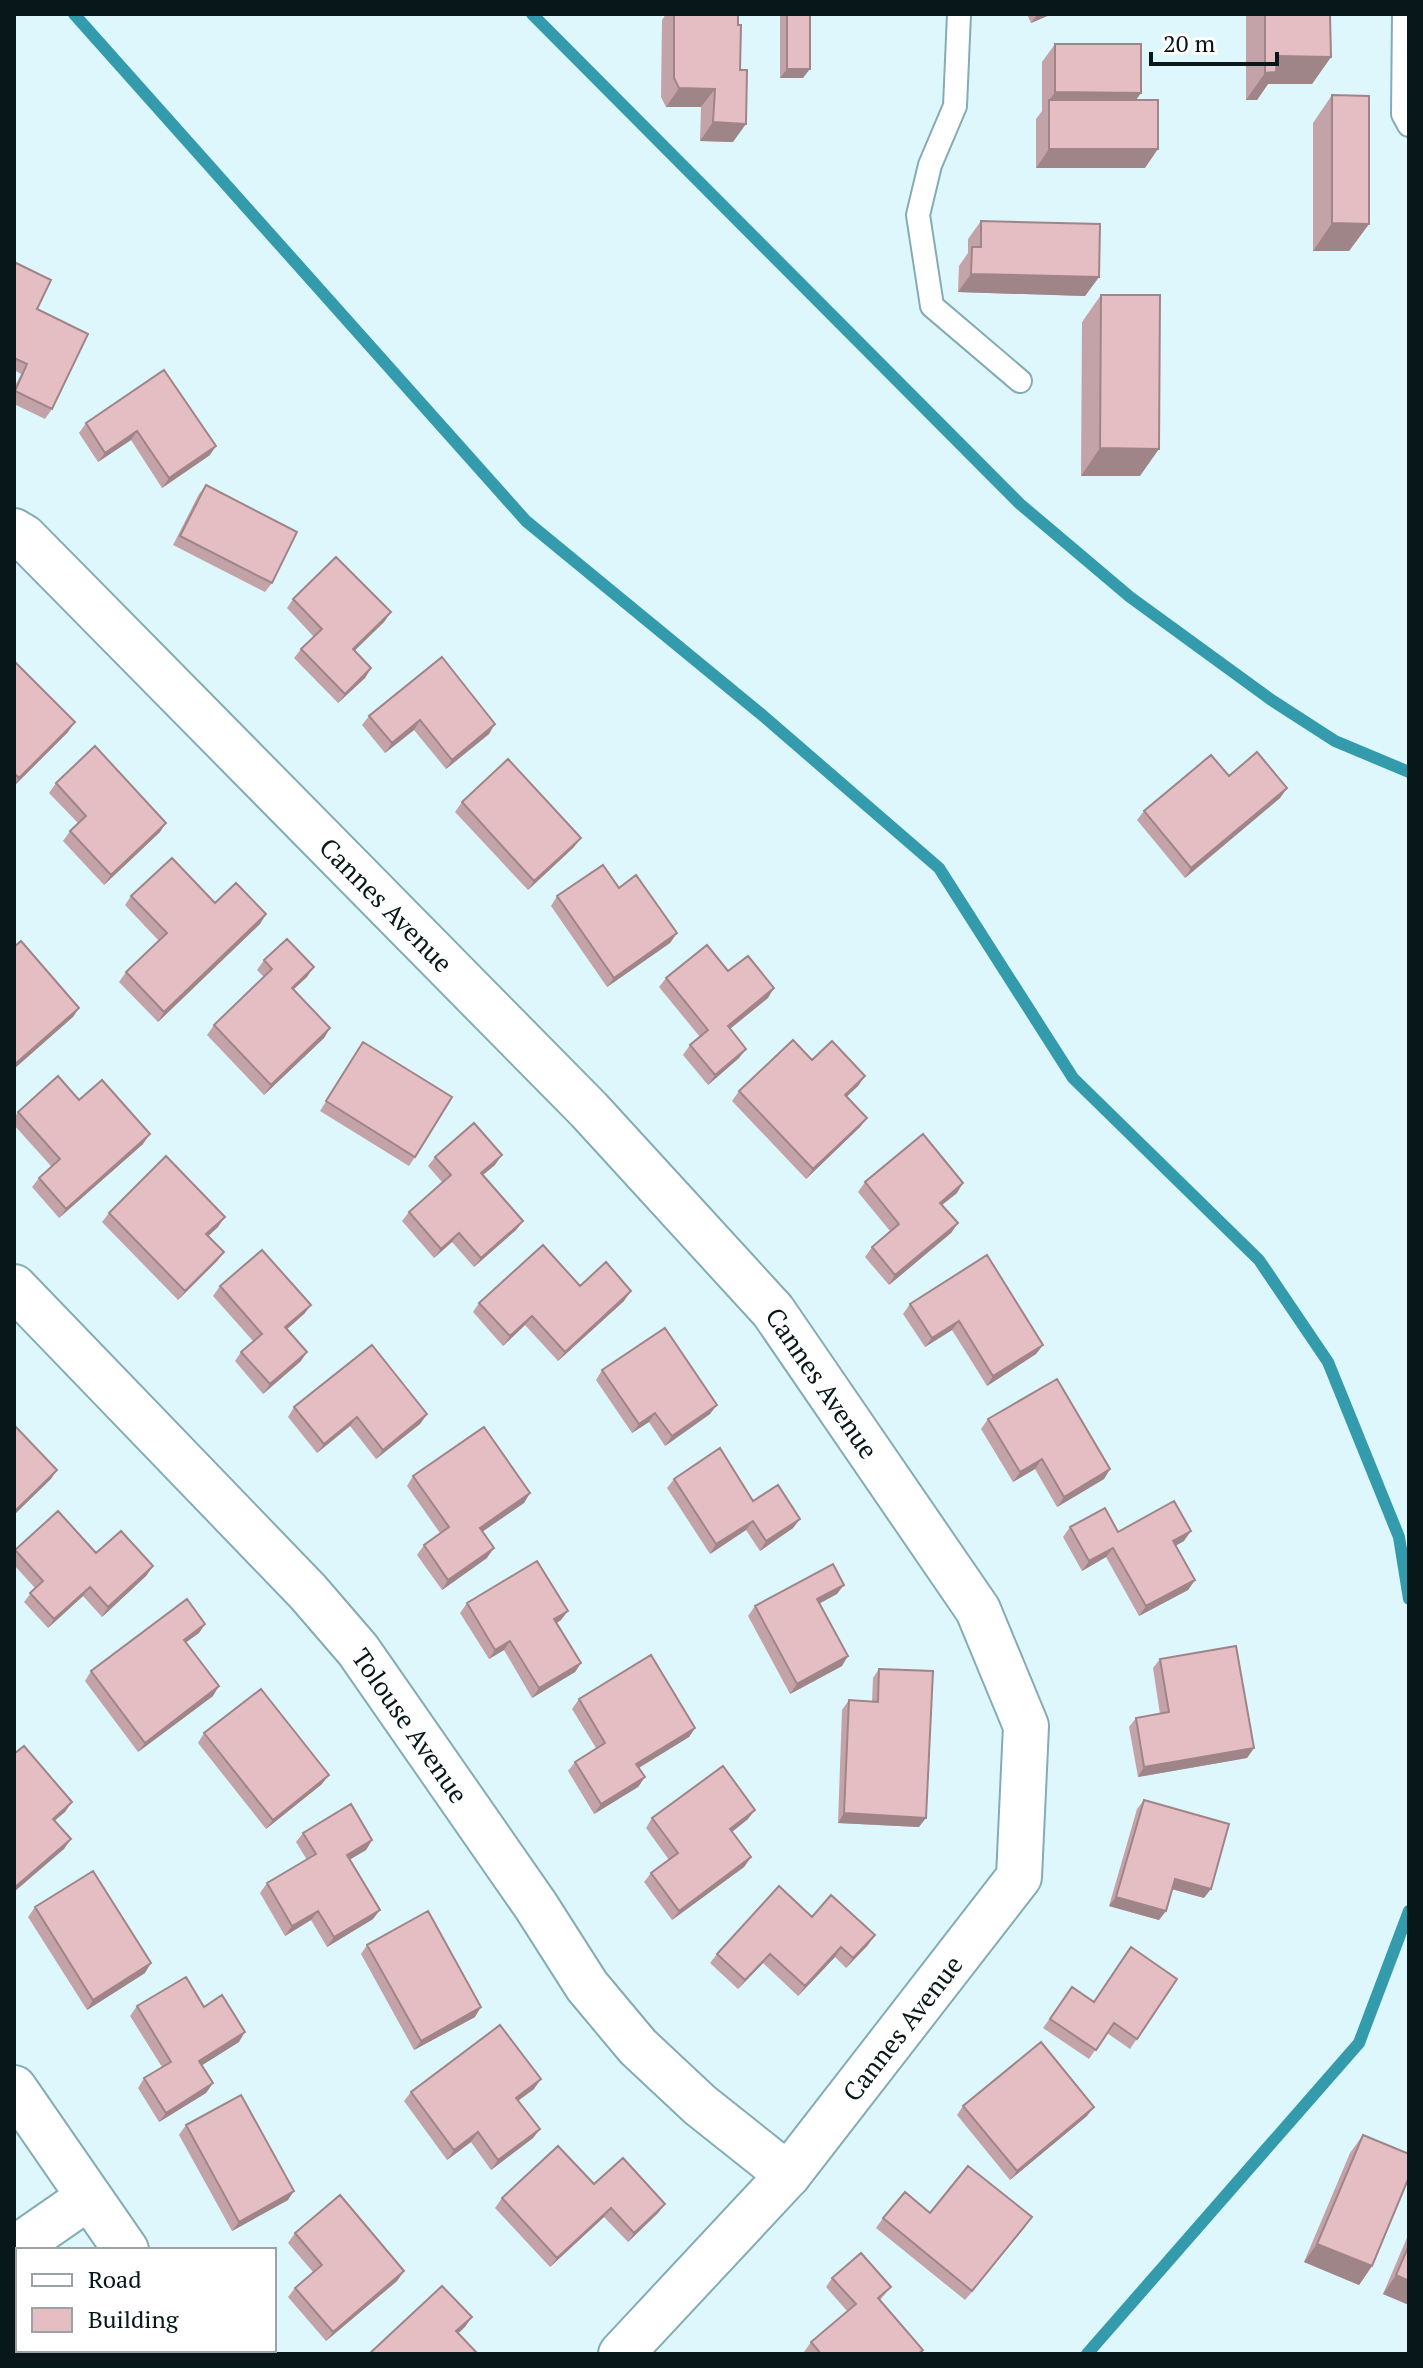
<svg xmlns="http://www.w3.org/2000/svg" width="1423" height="2368" font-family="'PT Serif',serif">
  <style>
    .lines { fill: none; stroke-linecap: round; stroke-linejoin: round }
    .stream { stroke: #349bad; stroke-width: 12 }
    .service-casing { stroke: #85acb5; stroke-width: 26 }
    .minor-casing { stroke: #85acb5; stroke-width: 48 }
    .service { stroke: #fff; stroke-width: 22 }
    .minor { stroke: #fff; stroke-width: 44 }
    .wall { fill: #c4a3a8 }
    .shaded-wall { fill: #a08588 }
    .building { fill: #e4bec3; stroke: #a08588; stroke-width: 2 }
    .labels { text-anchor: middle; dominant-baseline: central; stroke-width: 7; stroke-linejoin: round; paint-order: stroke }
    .street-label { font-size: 26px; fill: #07171a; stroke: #fff }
  </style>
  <rect width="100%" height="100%" fill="#def7fc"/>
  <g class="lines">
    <path class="stream" d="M74,14L526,521L761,714L939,868L1073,1078L1259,1260L1328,1362L1399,1537L1409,1599
      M532,14L1020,504L1130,597L1270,699L1335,741L1409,772
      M1087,2354L1359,2043L1409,1911"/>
    <defs>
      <path id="service" d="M959,14L955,106L930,165L918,215L932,306L1020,381
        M1404,14L1403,114L1409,125"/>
      <g id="minor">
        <path id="s1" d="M14,531L24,537L589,1110L773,1311L978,1610L1026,1726L1019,1877L788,2175L621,2354"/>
        <path id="s2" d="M14,1287L308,1592L358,1650L536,1906L587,1986L638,2047L700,2105L788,2175"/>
        <path d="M14,2088L126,2250"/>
        <path d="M14,2249L89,2197"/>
        <path d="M197,2350L199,2354"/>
      </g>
    </defs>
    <use href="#service" class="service-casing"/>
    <use href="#minor" class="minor-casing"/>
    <use href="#service" class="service"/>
    <use href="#minor" class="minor"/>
  </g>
  <path class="wall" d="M666,14H738L733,142L700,141L701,107H666L661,97L662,20Z
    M780,14H810L803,78H780Z
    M1027,14H1052L1031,23Z
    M1246,14H1330L1331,57L1312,84H1268L1257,100H1246Z
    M1055,44L1141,93L1135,100L1145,168H1036V119L1042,111V62Z
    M1332,95L1369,224L1349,251H1313V123Z
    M981,221L1099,277L1085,296L958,292L959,266L968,253V239Z
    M14,262L37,309L52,409L45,419L14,404V388L21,374L14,370Z
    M1101,295L1140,476H1081L1082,322Z
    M164,370L210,455L162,488L131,440L98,462L79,433L86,423Z
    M206,485L272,583L265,592L173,545L199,494Z
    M293,599L391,612L384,622L354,651L371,668L365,678L338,703L294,658L301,649L314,637L287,608Z
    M442,657L489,734L446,769L414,730L385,753L362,725L369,716Z
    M14,661L68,732L14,786Z
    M56,783L160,832L104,885L63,841L70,831L78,823L49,793Z
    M1287,788L1280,798L1185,878L1137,820L1144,811Z
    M462,802L574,847L528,890L455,812Z
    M619,888L677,933L670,943L607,987L551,906L557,896Z
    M131,896L266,914L260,924L158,1022L119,982L126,972L159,941L125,905Z
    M264,960L307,977L294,989L330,1028L324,1038L264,1095L207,1035L214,1025L264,977L257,970Z
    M728,971L768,998L730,1029L739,1058L708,1085L683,1055L690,1045L700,1037L659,987L666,978Z
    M363,1042L415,1157L409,1166L320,1111Z
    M812,1060L865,1076L858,1086L847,1096L867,1118L860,1127L806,1179L732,1101L739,1091Z
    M79,1100L143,1144L59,1218L32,1187L39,1178L51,1166L14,1125V1118L18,1112Z
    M435,1157L495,1165L483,1175L523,1221L516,1230L474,1267L452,1242L434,1258L402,1221L409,1212L442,1182L428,1166Z
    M865,1182L957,1193L942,1205L958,1223L951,1233L889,1285L865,1257L872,1247L890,1231L858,1192Z
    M109,1213L218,1227L208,1236L224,1252L217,1261L178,1300L102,1222Z
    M220,1286L311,1305L304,1314L287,1329L301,1361L263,1394L235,1361L241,1352L253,1341L213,1296Z
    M580,1286L624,1301L558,1361L525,1325L503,1346L473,1312L479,1303Z
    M910,1304L1043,1345L1036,1354L987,1386L952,1330L925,1347L903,1314Z
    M602,1370L710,1414L665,1446L649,1422L632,1433L596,1380Z
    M294,1407L427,1414L420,1424L376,1459L350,1426L317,1453L288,1417Z
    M988,1419L1110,1469L1104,1479L1057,1507L1035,1469L1013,1482L981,1429Z
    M413,1476L530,1493L524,1503L482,1532L487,1558L442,1590L417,1555L424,1545L440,1533L407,1486Z
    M674,1479L753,1501L800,1519L793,1528L760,1551L746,1530L710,1554L667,1488Z
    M1070,1527L1118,1532L1184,1541L1175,1546L1195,1580L1188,1590L1139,1616L1106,1557L1082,1571L1063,1537Z
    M15,1550L96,1553L153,1566L146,1576L102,1617L83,1596L48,1628L24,1602L35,1588L14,1565V1552Z
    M837,1594L820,1603L842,1666L790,1694L748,1616L755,1606Z
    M467,1603L561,1620L557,1623L581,1663L575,1672L532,1698L504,1650L489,1659L460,1613Z
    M205,1624L199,1633L186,1642L213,1696L138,1752L85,1681L91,1671Z
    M1160,1659L1254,1748L1247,1758L1138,1777L1129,1727L1136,1718L1160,1714L1153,1668Z
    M879,1669L919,1827L838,1823L842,1710L849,1700L872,1702L873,1678Z
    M579,1699L695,1728L689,1737L639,1768L645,1777L638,1787L594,1814L568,1771L575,1762L596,1748L572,1709Z
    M204,1733L322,1784L266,1829L198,1743Z
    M1144,1800L1204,1898L1172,1889L1166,1911L1159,1920L1109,1906L1137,1809Z
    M652,1818L748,1819L732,1832L751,1857L744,1867L672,1920L644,1882L651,1873L669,1860L646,1828Z
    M303,1833L372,1840L366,1850L350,1859L373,1919L327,1947L311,1920L285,1936L260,1893L267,1883L307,1860L296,1842Z
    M35,1907L145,1973L87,2010L28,1917Z
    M812,1917L868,1945L846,1968L835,1957L798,1996L763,1963L738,1989L710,1963L717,1954Z
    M367,1945L475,2017L414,2050L361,1954Z
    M1177,1979L1130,2049L1107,2033L1089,2059L1043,2028L1072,1987L1093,2002Z
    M137,2006L204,2007L239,2042L202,2065L213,2083L206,2093L159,2122L138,2088L144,2078L162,2067L130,2016Z
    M534,2089L518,2101L540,2129L533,2138L491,2170L471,2142L447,2160L404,2101L411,2092Z
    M963,2106L1087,2116L1010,2180L957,2115Z
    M186,2125L288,2200L232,2231L179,2135Z
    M1363,2135L1372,2266L1359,2285L1304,2262L1350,2153Z
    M594,2184L665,2204L658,2213L628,2242L604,2217L550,2267L495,2208L502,2198Z
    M930,2213L1025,2227L965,2300L876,2228L883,2218Z
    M295,2233L404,2271L397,2281L326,2341L288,2297L295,2288L313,2272L288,2243Z
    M1409,2233V2305L1383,2294Z
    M832,2278L891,2287L880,2300L923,2350L920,2354H806L804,2352L811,2342L847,2311L826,2287Z"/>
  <path class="shaded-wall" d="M1038,14H1052L1031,23Z
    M1277,56L1331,57L1312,84H1268L1257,100H1246Z
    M787,69H810L803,78H780Z
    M679,88L715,89L701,107H666Z
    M1055,92L1141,93L1128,111L1049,101Z
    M713,122L746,124L733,142L700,141Z
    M1049,149H1158L1145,168H1036Z
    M1332,223L1369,224L1349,251H1313Z
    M971,274L1099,277L1085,296L958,292Z
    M137,431L131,440L98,462L105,453Z
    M216,446L210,455L162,488L169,478Z
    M1100,448L1159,449L1140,476H1081Z
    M391,612L384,622L346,659L353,649Z
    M371,668L365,678L338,703L345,694Z
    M420,720L414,730L385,753L392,743Z
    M75,722L68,732L14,786L19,778Z
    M495,724L489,734L446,769L452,760Z
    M1287,788L1280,798L1185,878L1191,868Z
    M166,823L160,832L104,885L111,875Z
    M581,838L574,847L528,890L534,881Z
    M266,914L260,924L158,1022L164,1012Z
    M677,933L670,943L607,987L614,978Z
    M314,967L307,977L285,997L292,988Z
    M774,988L768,998L721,1036L728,1026Z
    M79,1008L73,1017L14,1069V1065Z
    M330,1028L324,1038L264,1095L271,1085Z
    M746,1049L739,1058L708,1085L715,1075Z
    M865,1076L858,1086L839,1104L845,1095Z
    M867,1118L860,1127L806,1179L813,1169Z
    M150,1134L143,1144L59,1218L66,1209Z
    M502,1155L495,1165L474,1182L481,1173Z
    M963,1183L957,1193L933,1212L940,1203Z
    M225,1217L218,1227L200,1244L206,1234Z
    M523,1221L516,1230L474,1267L481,1258Z
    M958,1223L951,1233L889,1285L895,1275Z
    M459,1233L452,1242L434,1258L441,1249Z
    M224,1252L217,1261L178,1300L185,1291Z
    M631,1291L624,1301L558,1361L565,1352Z
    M311,1305L304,1314L279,1336L285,1327Z
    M532,1316L525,1325L503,1346L510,1336Z
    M959,1321L952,1330L925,1347L932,1338Z
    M1043,1345L1036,1354L987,1386L993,1376Z
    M307,1352L301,1361L263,1394L270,1384Z
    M717,1405L710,1414L665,1446L672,1436Z
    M655,1413L649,1422L632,1433L639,1424Z
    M427,1414L420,1424L376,1459L383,1450Z
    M357,1417L350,1426L317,1453L324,1444Z
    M1042,1459L1035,1469L1013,1482L1020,1472Z
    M1110,1469L1104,1479L1057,1507L1064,1497Z
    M57,1470L51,1479L14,1515V1512Z
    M530,1493L524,1503L473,1538L480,1528Z
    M800,1519L793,1528L760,1551L766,1541Z
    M753,1521L746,1530L710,1554L716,1544Z
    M1191,1531L1184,1541L1166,1551L1173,1541Z
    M494,1548L487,1558L442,1590L448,1580Z
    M1113,1548L1106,1557L1082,1571L1089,1561Z
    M153,1566L146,1576L102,1617L108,1607Z
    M1195,1580L1188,1590L1139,1616L1146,1606Z
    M844,1585L837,1594L811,1608L817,1599Z
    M90,1587L83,1596L48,1628L54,1619Z
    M568,1611L561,1620L548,1628L554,1619Z
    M205,1624L199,1633L177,1649L184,1640Z
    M510,1641L504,1650L489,1659L495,1650Z
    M848,1656L842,1666L790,1694L797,1684Z
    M581,1663L575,1672L532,1698L539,1688Z
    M219,1686L213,1696L138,1752L145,1743Z
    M695,1728L689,1737L630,1773L636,1764Z
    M1254,1748L1247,1758L1138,1777L1144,1767Z
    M329,1775L322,1784L266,1829L273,1820Z
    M645,1777L638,1787L594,1814L601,1804Z
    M72,1802L65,1812L46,1828L53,1819Z
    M755,1810L748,1819L723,1839L730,1829Z
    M844,1813L926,1818L919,1827L838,1823Z
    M71,1839L64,1849L14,1892V1888Z
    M372,1840L366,1850L341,1865L347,1855Z
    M751,1857L744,1867L672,1920L679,1911Z
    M1175,1879L1211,1889L1204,1898L1168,1888Z
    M1116,1897L1166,1911L1159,1920L1109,1906Z
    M380,1910L373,1919L327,1947L334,1937Z
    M318,1911L311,1920L285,1936L292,1926Z
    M875,1935L868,1945L846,1968L853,1958Z
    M841,1947L835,1957L798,1996L805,1986Z
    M770,1954L763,1963L738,1989L745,1980Z
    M151,1963L145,1973L87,2010L93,2000Z
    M481,2007L475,2017L414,2050L421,2041Z
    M245,2032L239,2042L193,2071L199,2061Z
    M541,2079L534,2089L509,2107L516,2098Z
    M213,2083L206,2093L159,2122L166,2113Z
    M1094,2107L1087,2116L1010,2180L1017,2171Z
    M540,2129L533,2138L491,2170L498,2160Z
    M478,2132L471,2142L447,2160L454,2150Z
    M294,2191L288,2200L232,2231L239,2222Z
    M665,2204L658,2213L628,2242L634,2233Z
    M611,2208L604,2217L550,2267L557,2258Z
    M1032,2217L1025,2227L965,2300L972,2291Z
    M1317,2244L1372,2266L1359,2285L1304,2262Z
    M404,2271L397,2281L326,2341L333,2332Z
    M1396,2275L1409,2281V2305L1383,2294Z
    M472,2317L465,2327L450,2341L456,2331Z"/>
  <path class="building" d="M674,14H738V25H741L740,70H747L746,124L713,122L715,89L679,88L674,78Z
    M787,14H810V69H787Z
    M1265,14H1330L1331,57L1277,56L1276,72L1265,73Z
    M1055,44H1141V93L1055,92Z
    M1332,95L1369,96V224L1332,223Z
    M1049,100H1158V149H1049Z
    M981,221L1100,224L1099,277L971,274L972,247H981Z
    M14,262L51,280L37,309L88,334L52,409L15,391L27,364L14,358Z
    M1101,295H1160L1159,449L1100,448Z
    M164,370L216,446L169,478L137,431L105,453L86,423Z
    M206,485L297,532L272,583L180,536Z
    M336,557L391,612L353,649L371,668L345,694L301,649L322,629L293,599Z
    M442,657L495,724L452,760L420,720L392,743L369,716Z
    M14,661L75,722L19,778L14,773Z
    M95,746L166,823L111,875L70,831L86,816L56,783Z
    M1257,752L1287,788L1191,868L1144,811L1211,755L1229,776Z
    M508,759L581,838L534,881L462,802Z
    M172,858L215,903L236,883L266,914L164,1012L126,972L167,933L131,896Z
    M603,865L619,888L636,875L677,933L614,978L557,896Z
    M287,939L314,967L292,988L330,1028L271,1085L214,1025L272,969L264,960Z
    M21,941L79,1008L14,1065V947Z
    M707,945L728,971L748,956L774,988L728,1026L746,1049L715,1075L690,1045L708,1030L666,978Z
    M793,1040L812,1060L832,1041L865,1076L845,1095L867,1118L813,1169L739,1091Z
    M363,1042L452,1097L415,1157L326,1101Z
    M58,1076L79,1100L102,1080L150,1134L66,1209L39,1178L60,1159L18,1112Z
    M474,1123L502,1155L481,1173L523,1221L481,1258L459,1233L441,1249L409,1212L451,1175L435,1157Z
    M923,1134L963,1183L940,1203L958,1223L895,1275L872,1247L899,1224L865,1182Z
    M166,1156L225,1217L206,1234L224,1252L185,1291L109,1213Z
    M543,1245L580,1286L606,1262L631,1291L565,1352L532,1316L510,1336L479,1303Z
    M262,1250L311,1305L285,1327L307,1352L270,1384L241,1352L262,1334L220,1286Z
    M987,1255L1043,1345L993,1376L959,1321L932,1338L910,1304Z
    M665,1328L717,1405L672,1436L655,1413L639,1424L602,1370Z
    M372,1345L427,1414L383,1450L357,1417L324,1444L294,1407Z
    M1057,1379L1110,1469L1064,1497L1042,1459L1020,1472L988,1419Z
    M14,1425L57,1470L14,1512Z
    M484,1427L530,1493L480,1528L494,1548L448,1580L424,1545L449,1527L413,1476Z
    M720,1448L753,1501L778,1485L800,1519L766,1541L753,1521L716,1544L674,1479Z
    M1174,1501L1191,1531L1173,1541L1195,1580L1146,1606L1113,1548L1089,1561L1070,1527L1105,1508L1118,1532Z
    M58,1511L96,1553L121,1531L153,1566L108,1607L90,1587L54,1619L30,1593L43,1581L15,1550Z
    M537,1561L568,1611L554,1619L581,1663L539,1688L510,1641L495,1650L467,1603Z
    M833,1564L844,1585L817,1599L848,1656L797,1684L755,1606Z
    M187,1599L205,1624L184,1640L219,1686L145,1743L91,1671Z
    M1236,1646L1254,1748L1144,1767L1136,1718L1169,1712L1160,1659Z
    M651,1655L695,1728L636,1764L645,1777L601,1804L575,1762L605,1743L579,1699Z
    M879,1669L933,1671L926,1818L844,1813L849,1700L878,1702Z
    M261,1689L329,1775L273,1820L204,1733Z
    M24,1746L72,1802L53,1819L71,1839L14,1888V1754Z
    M723,1766L755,1810L730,1829L751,1857L679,1911L651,1873L678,1853L652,1818Z
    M1144,1800L1229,1824L1211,1889L1175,1879L1166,1911L1116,1897Z
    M351,1804L372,1840L347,1855L380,1910L334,1937L318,1911L292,1926L267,1883L316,1854L303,1833Z
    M93,1871L151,1963L93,2000L35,1907Z
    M779,1886L812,1917L831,1895L875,1935L853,1958L841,1947L805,1986L770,1954L745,1980L717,1954Z
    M428,1911L481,2007L421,2041L367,1945Z
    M1131,1947L1177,1979L1137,2039L1114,2023L1096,2050L1050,2019L1072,1987L1094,2002Z
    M186,1977L204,2007L222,1995L245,2032L199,2061L213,2083L166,2113L144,2078L171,2062L137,2006Z
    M500,2025L541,2079L516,2098L540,2129L498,2160L478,2132L454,2150L411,2092Z
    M1041,2042L1094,2107L1017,2171L963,2106Z
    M241,2095L294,2191L239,2222L186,2125Z
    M1363,2135L1409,2154V2177L1372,2266L1317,2244Z
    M558,2146L594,2184L623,2158L665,2204L634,2233L611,2208L557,2258L502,2198Z
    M968,2166L1032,2217L972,2291L883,2218L905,2192L930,2213Z
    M340,2195L404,2271L333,2332L295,2288L322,2265L295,2233Z
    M1409,2245V2281L1396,2275Z
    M861,2253L891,2287L878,2298L923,2350L918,2354H821L811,2342L856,2304L832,2278Z
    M442,2286L472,2317L456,2331L478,2354H369Z
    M82,2350H85L89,2354H78Z"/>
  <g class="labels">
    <g class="street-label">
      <text stroke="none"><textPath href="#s1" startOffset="528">Cannes Avenue</textPath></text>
      <text stroke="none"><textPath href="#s1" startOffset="1176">Cannes Avenue</textPath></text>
      <text stroke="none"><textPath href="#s2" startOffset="592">Tolouse Avenue</textPath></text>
      <text transform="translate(902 2028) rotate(-52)">Cannes Avenue</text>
    </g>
  </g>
  <rect width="1423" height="2368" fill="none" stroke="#07171a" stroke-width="32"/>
  <rect x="16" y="2248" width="260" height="104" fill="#ffffff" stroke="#9ca2a3" stroke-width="2"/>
  <rect x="32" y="2274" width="40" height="12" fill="#ffffff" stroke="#9ca2a3" stroke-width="2"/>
  <text x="88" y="2288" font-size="24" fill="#07171a">Road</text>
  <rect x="32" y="2308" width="40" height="24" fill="#e4bec3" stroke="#9ca2a3" stroke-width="2"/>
  <text x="88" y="2328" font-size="24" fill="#07171a">Building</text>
  <path d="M1151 52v12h126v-12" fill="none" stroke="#07171a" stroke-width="4"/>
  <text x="1163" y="52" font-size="24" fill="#07171a" stroke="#ffffff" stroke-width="6" paint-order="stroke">20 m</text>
</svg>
